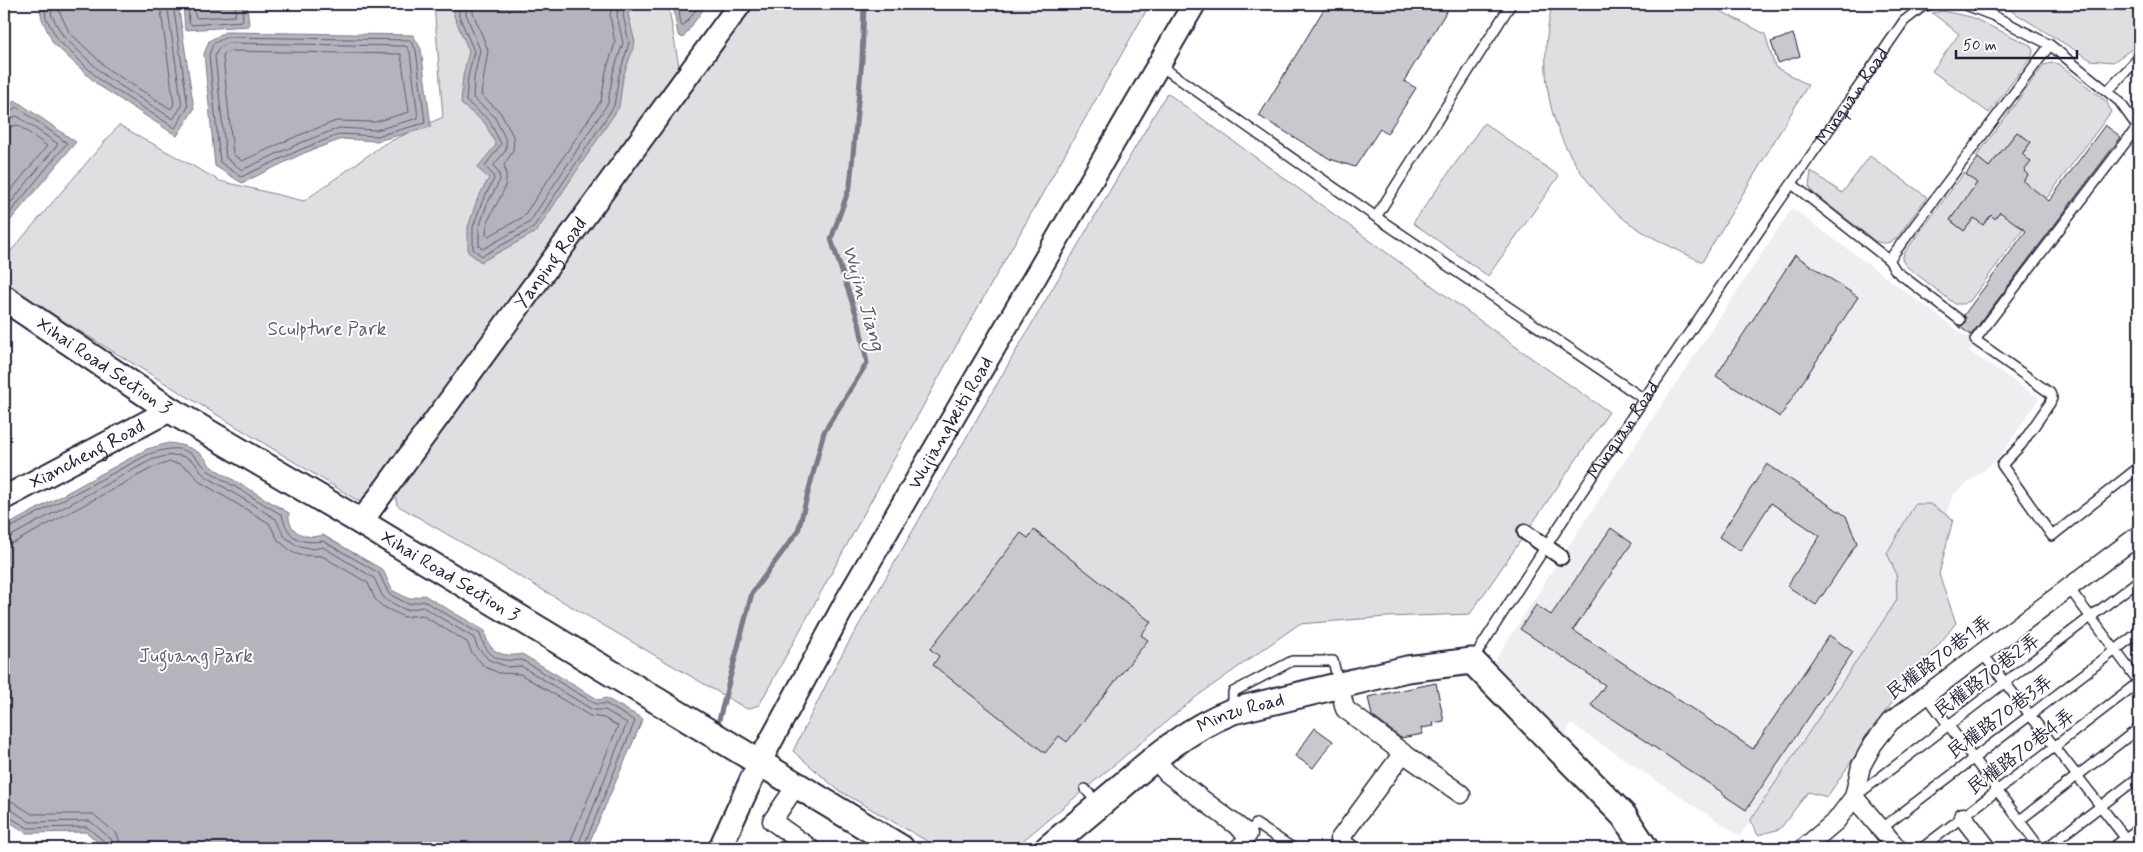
<svg xmlns="http://www.w3.org/2000/svg" width="2143" height="852" font-family="Mynerve,'LXGW WenKai TC',sans-serif">
  <style>
    .built { fill: #eeeef1 }
    .green { fill: #dfdfe2; stroke: #80808e }
    .water { fill: #b4b4bc; stroke: #7a7a88 }
    .lines { fill: none; stroke-linecap: round; stroke-linejoin: round }
    .shore { stroke: #5c5c6f; stroke-width: 1 }
    .stream { stroke: #7a7a88; stroke-width: 5 }
    .building { fill: #c8c8cf; stroke: #22223b }
    .service-casing { stroke: #22223b; stroke-width: 12 }
    .pedestrian-casing { stroke: #22223b; stroke-width: 18 }
    .minor-casing { stroke: #22223b; stroke-width: 21 }
    .tertiary-casing { stroke: #22223b; stroke-width: 26 }
    .secondary-casing { stroke: #22223b; stroke-width: 29 }
    .service { stroke: #fff; stroke-width: 9 }
    .pedestrian { stroke: #fff; stroke-width: 14 }
    .minor { stroke: #fff; stroke-width: 18 }
    .tertiary { stroke: #fff; stroke-width: 22 }
    .secondary { stroke: #fff; stroke-width: 25 }
    .labels { text-anchor: middle; dominant-baseline: central; stroke-width: 4; stroke-linejoin: round; paint-order: stroke }
    .street-label { font-size: 19px; fill: #22223b; stroke: #fff }
    .park-label { font-size: 19px; fill: #5b5b6d; stroke: #fff }
    .water-label { font-size: 20px; font-style: italic; fill: #5c5c6f; stroke: #fff }
  </style>
  <rect width="100%" height="100%" fill="#fff"/>
  <filter id="ink" filterUnits="userSpaceOnUse"><feTurbulence type="fractalNoise" baseFrequency=".02" numOctaves="2"/><feDisplacementMap in="SourceGraphic" scale="10" xChannelSelector="R" yChannelSelector="G"/><feConvolveMatrix kernelMatrix="1 2 1 2 8 2 1 2 1" color-interpolation-filters="sRGB"/></filter>
  <g filter="url(#ink)">
    <path class="built" d="M1792,208L1975,343L1969,351L2039,398L2000,457L1953,495L1938,538L1740,836L1571,724L1565,735L1494,662L1561,557Z"/>
    <path class="green" d="M434,4H668L680,72L360,502L4,285V259L119,125L220,181L304,201L384,144L443,117Z
      M755,4H1150L956,346L759,705L747,709L397,505L395,493Z
      M1552,4H1707L1765,34L1775,67L1808,85L1702,262C1676,249 1648,237 1625,220C1612,210 1600,196 1590,184C1546,129 1538,71 1552,4Z
      M2000,4H2139V44L2113,62L2091,60Z
      M1943,11L1971,17L2030,45L2033,50L2032,56L1989,113L1932,71L1959,34L1932,13Z
      M2051,63L2059,64L2107,102L2111,112L1970,301L1963,304H1955L1906,266L1902,260L1904,253L1964,173L1977,183L1950,220L1964,231L1974,218L1983,225L1991,215L1995,218L2028,175L2024,171L2022,155L2031,142L2017,132L1989,167L1976,157L2044,65Z
      M1167,93L1537,362L1609,412L1470,614L1386,617L1299,624L1196,697L1014,848H939L838,790L793,751L837,663L1013,356Z
      M1484,123L1559,176L1488,276L1413,223Z
      M1870,156L1927,197L1896,239C1888,244 1883,244 1875,241L1812,192L1809,186L1811,171L1842,193Z
      M1915,504H1930L1953,519L1939,574L1956,623L1885,712L1827,797L1808,792L1780,829L1758,835L1750,821L1897,600L1896,573L1887,553Z"/>
    <path class="water" d="M39,4H178L194,109L177,136L98,85L53,43L42,19Z
      M183,4H247L249,26L185,30Z
      M269,4H324V7L269,9Z
      M351,4H410L411,6L351,9Z
      M454,4H631L628,14L635,43L623,77L619,107L536,232L481,262L468,252V227L477,200L489,178L477,168L496,145L485,123L461,104L463,76L469,51L454,16Z
      M673,4H707L683,38L678,35Z
      M225,32L413,35L421,49L431,127L377,141L342,139L304,153L242,183L215,166L204,54L209,41Z
      M15,100L76,142L4,228V111Z
      M169,443C185,445 203,450 210,466L289,513C287,533 307,540 323,535L383,570L392,590L409,599L424,595L485,631C487,652 503,658 522,654L599,700L606,698L643,719L587,848H105L86,832L26,833L4,818V527L147,449Z"/>
    <g class="lines">
      <path class="shore" d="M44,4L46,18L58,40L101,81L175,128L188,107L173,4
        M50,4L52,16L63,36L105,76L173,119L182,106L167,4
        M58,4L60,13L69,32L109,70L171,109L174,104L160,4
        M188,4L189,23L192,25L242,21L243,19L242,4
        M194,4L195,16L197,18L235,16L236,4
        M459,4V16L474,51L468,77L466,101L489,120L501,144L485,166L493,175L494,179L482,202L473,227V249L482,256L533,228L614,106L619,75L629,43L623,15L626,4
        M466,4V14L480,50L474,78L473,98L494,116L506,140V150L494,165L499,174L500,180L487,204L479,228V246L483,249L529,223L608,103L613,73L623,43L617,15L619,4
        M473,4V13L488,50L481,95L500,112L514,138L513,151L504,165C514,194 486,207 486,235L489,236L523,217L601,101L606,71L615,43L610,16L612,4
        M678,4L681,25L683,26L701,4
        M227,37L410,40L416,50L425,123L377,136L341,134L302,149L241,177L220,162L209,55L213,44Z
        M228,43L406,46L410,52L418,118L376,130L339,128L300,143L242,170L226,158L215,56L218,49Z
        M231,51L401,54L409,112L375,122L336,121L297,136L242,161L233,154L223,57L224,54Z
        M4,114L17,107L67,143L4,220
        M4,120L17,116L58,144L4,211
        M4,128L18,125L47,146L4,199
        M4,531L149,454C178,445 188,446 207,470L282,515C288,539 300,544 323,541L379,573L389,594L408,604L424,601L480,634C487,658 498,662 522,660L596,704H606L635,721L583,848
        M4,537L11,536L151,460C167,455 184,451 197,465C200,469 201,472 204,475L276,519L284,536L296,545L313,549L323,547L374,578L382,595L386,600L406,610L423,607L474,638L477,647L489,660L508,667L521,666L593,710H605L627,723L577,848
        M4,545L15,542L154,467L170,462L180,464L191,471L200,482L269,523L278,540L292,552L300,555L322,556L368,583L375,599L382,606L404,617L422,615L467,642L472,653L485,667L499,673L520,674L590,716L604,718L618,726L571,840L569,848
        M4,801L13,802L32,814H93L117,834L122,848
        M4,808L10,809L30,822L90,821L111,839L114,848
        M4,814L28,828L87,827L106,843L108,848"/>
      <path class="stream" d="M719,720L752,593L798,531L824,432L867,363L859,323L831,239L850,186L862,60L864,4"/>
    </g>
    <path class="building" d="M1327,4H1451L1404,81L1416,88L1387,134L1380,129L1355,167L1330,159L1259,116Z
      M1793,34L1800,56L1778,63L1771,42Z
      M2105,125L2121,137L1971,335L1957,325L1962,326L1965,323L1966,318L1964,315L2026,231L2000,212L1995,219L1991,215L1983,225L1974,218L1964,231L1950,220L1977,183L1966,174L1978,158L1989,167L2017,132L2031,142L2022,154L2031,162L2024,171L2028,175L2023,181L2049,201Z
      M1795,255L1858,297L1780,417L1716,376Z
      M1767,464L1846,516L1857,543L1816,605L1787,586L1820,536L1771,503L1740,551L1719,537Z
      M1611,528L1632,543L1573,630L1753,749L1829,635L1853,652L1746,810L1722,794L1723,793L1591,705L1605,685L1520,629L1536,605L1551,615Z
      M1034,530L1151,622L1141,635L1148,640L1067,742L1059,736L1045,753L933,665L939,656L930,649L1021,533L1028,538Z
      M1436,683L1444,721L1433,723L1434,726L1421,728L1423,734L1401,738L1372,716L1368,697Z
      M1315,728L1333,741L1313,768L1295,756Z"/>
    <g class="lines">
      <defs>
        <g id="service">
          <path d="M1963,4L1994,16L2050,45L2119,101L2139,129"/>
          <path d="M1158,64L1376,217L1644,399"/>
          <path d="M2108,91L2139,57"/>
          <path d="M2138,126L1975,340L2050,393L2052,398L2050,403L2021,445L2002,465L2052,536L2139,467"/>
          <path d="M1792,184L1889,260L1896,271L1960,320"/>
          <path d="M1376,217L1511,4"/>
          <path d="M1889,260L2050,45"/>
          <path d="M2069,588L2139,682"/>
          <path d="M1982,653L2133,848"/>
          <path id="s1" d="M1472,661C1610,443 1758,233 1904,21L1922,7L1933,4"/>
          <path d="M1926,695L2040,848"/>
          <path d="M1233,710V692L1292,661H1333L1339,685"/>
          <path d="M1085,789L1098,803"/>
          <path d="M1857,795L2139,580"/>
          <path d="M2020,820L2139,728"/>
          <path d="M1881,829L2139,632"/>
          <path d="M1232,848L1248,834L1256,824L1293,848"/>
          <path d="M1922,848L2139,682"/>
          <path d="M2046,848L2139,777"/>
          <path d="M2112,848L2139,828"/>
        </g>
        <path id="pedestrian" d="M1525,532L1561,557"/>
        <path id="minor" d="M1339,685L1345,709L1403,753L1339,840L1349,848
          M1403,753L1461,794
          M1154,758L1167,773L1248,834
          M796,786L772,821L810,848
          M1854,797L1897,848
          M1963,817L1987,848
          M1804,848L1836,821L1854,797L1861,766L1873,744L1890,722L2139,535"/>
        <g id="tertiary">
          <path id="s2" d="M4,498L170,410"/>
          <path id="s3" d="M361,522L740,4"/>
          <path id="s4" d="M720,848L759,763L847,600L1194,4"/>
        </g>
        <g id="secondary">
          <path id="s5" d="M4,298L170,410L361,522L901,848"/>
          <path id="s6" d="M1048,848C1071,829 1093,810 1116,791C1153,759 1187,729 1233,711L1407,669L1472,661L1624,816L1645,848"/>
        </g>
      </defs>
      <use href="#service" class="service-casing"/>
      <use href="#pedestrian" class="pedestrian-casing"/>
      <use href="#minor" class="minor-casing"/>
      <use href="#tertiary" class="tertiary-casing"/>
      <use href="#secondary" class="secondary-casing"/>
      <use href="#service" class="service"/>
      <use href="#pedestrian" class="pedestrian"/>
      <use href="#minor" class="minor"/>
      <use href="#tertiary" class="tertiary"/>
      <use href="#secondary" class="secondary"/>
    </g>
  </g>
  <g class="labels">
    <g class="street-label">
      <text stroke="none"><textPath href="#s1" startOffset="681">Minquan Road</textPath></text>
      <text stroke="none"><textPath href="#s3" startOffset="321">Yanping Road</textPath></text>
      <text stroke="none"><textPath href="#s5" startOffset="121">Xihai Road Section 3</textPath></text>
      <text stroke="none"><textPath href="#s4" startOffset="484">Wujiangbeiti Road</textPath></text>
      <text stroke="none"><textPath href="#s1" startOffset="276">Minquan Road</textPath></text>
      <text stroke="none"><textPath href="#s2" startOffset="94">Xiancheng Road</textPath></text>
      <text stroke="none"><textPath href="#s5" startOffset="526">Xihai Road Section 3</textPath></text>
      <text transform="translate(1939 658) rotate(-37)">民權路70巷1弄</text>
      <text transform="translate(1987 676) rotate(-37)">民權路70巷2弄</text>
      <text stroke="none"><textPath href="#s6" startOffset="238">Minzu Road</textPath></text>
      <text transform="translate(2000 717) rotate(-37)">民權路70巷3弄</text>
      <text transform="translate(2021 752) rotate(-37)">民權路70巷4弄</text>
    </g>
    <g class="park-label">
      <text x="327" y="329">Sculpture Park</text>
      <text x="196" y="656">Juguang Park</text>
    </g>
    <g class="water-label">
      <text transform="translate(863 298) rotate(74)">Wujin Jiang</text>
    </g>
  </g>
  <rect width="2143" height="852" fill="none" stroke="#fff" stroke-width="20"/>
  <rect x="10" y="10" width="2123" height="832" fill="none" stroke="#22223b" stroke-width="2" filter="url(#ink)"/>
  <path d="M1956 50v8h121v-8" fill="none" stroke="#22223b" stroke-width="2.5"/>
  <text x="1963" y="50" font-size="15" fill="#22223b" stroke="#ffffff" stroke-width="4" paint-order="stroke">50 m</text>
</svg>
